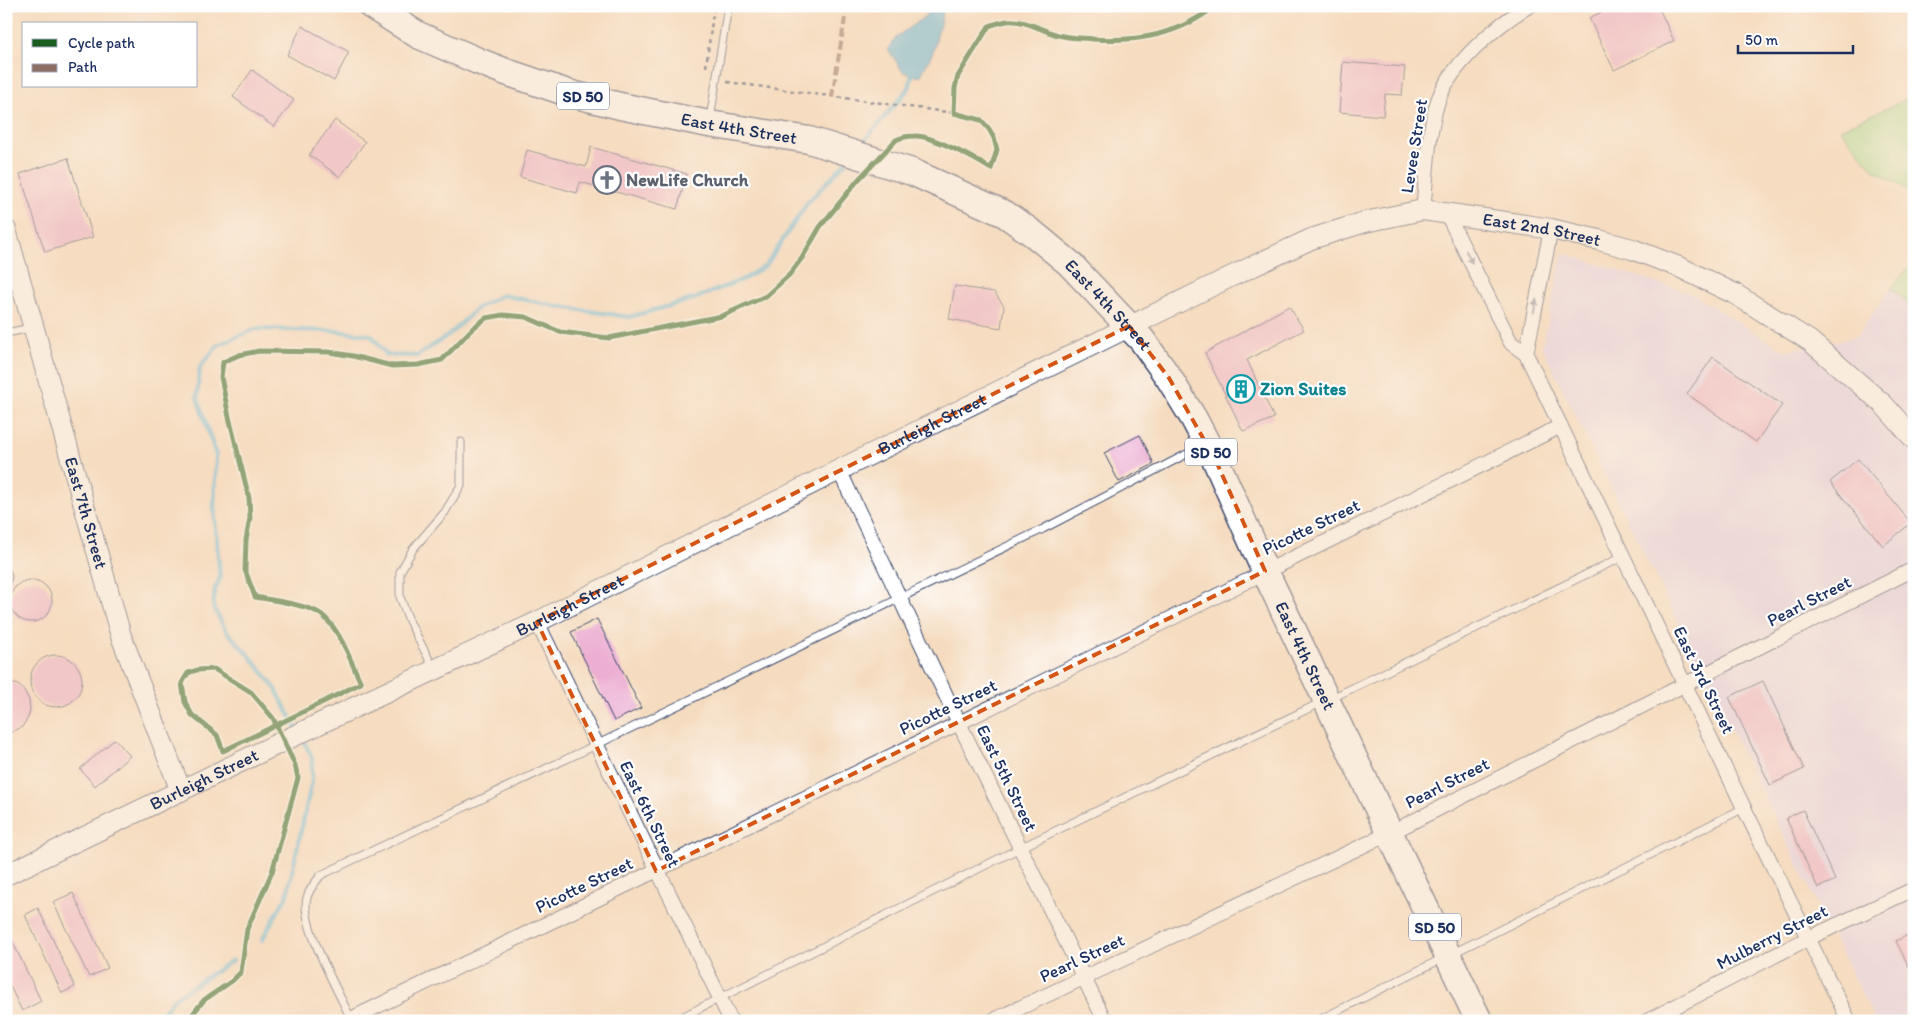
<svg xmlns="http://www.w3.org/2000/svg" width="1920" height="1027" font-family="Itim,sans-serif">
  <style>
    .built { fill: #e1d4f4 }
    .green { fill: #a1de92; stroke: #5e8678 }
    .water { fill: #63bae0; stroke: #3f749f }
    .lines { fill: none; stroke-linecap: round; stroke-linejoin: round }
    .stream { stroke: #63bae0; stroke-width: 4.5 }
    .building { fill: #ecaed2 }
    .lane-casing { stroke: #3c496d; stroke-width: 9 }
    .street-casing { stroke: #3c496d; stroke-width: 16 }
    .secondary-casing { stroke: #3c496d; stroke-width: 22 }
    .highway-casing { stroke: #3c496d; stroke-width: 29 }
    .path { stroke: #3c496d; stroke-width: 2.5; stroke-dasharray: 4 4; stroke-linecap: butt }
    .lane { stroke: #fff; stroke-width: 7 }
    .street { stroke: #fff; stroke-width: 14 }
    .secondary { stroke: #fff; stroke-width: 20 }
    .highway { stroke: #fff; stroke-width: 26 }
    .quiet { stroke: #8d6e63; stroke-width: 4; stroke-dasharray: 8 4; stroke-linecap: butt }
    .cycleway-casing { stroke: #fff; stroke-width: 8 }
    .cycleway { stroke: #1b5e20; stroke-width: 5 }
    .oneway { fill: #8d97ae }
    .marked { fill: none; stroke: #d45514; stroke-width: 4; stroke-dasharray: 10 6; stroke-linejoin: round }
    .labels { text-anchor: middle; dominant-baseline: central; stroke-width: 4.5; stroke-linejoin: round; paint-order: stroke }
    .shield { fill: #fff; stroke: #5f6d8e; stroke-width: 1 }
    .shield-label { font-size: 16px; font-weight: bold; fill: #1b2f5e }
    .street-label { font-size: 18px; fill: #1b2f5e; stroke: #fff }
    .worship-label { font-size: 18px; font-weight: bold; fill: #5b616d; stroke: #fff; text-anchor: start }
    .culture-label { font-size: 18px; font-weight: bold; fill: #0d838f; stroke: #fff; text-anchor: start }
  </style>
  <rect width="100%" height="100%" fill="#fff"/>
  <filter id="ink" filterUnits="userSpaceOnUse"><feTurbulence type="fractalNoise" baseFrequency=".02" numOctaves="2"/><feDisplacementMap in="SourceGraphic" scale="10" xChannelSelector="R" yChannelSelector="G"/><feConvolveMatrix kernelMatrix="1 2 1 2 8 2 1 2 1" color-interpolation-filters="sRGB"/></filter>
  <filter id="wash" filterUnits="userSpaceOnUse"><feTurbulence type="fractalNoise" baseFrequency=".0096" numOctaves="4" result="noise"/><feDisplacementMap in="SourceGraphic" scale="20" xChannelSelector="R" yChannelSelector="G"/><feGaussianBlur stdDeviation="1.12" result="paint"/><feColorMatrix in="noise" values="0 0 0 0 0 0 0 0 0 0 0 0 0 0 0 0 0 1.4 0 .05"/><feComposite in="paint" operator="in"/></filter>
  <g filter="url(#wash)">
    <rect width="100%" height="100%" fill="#f5dcc0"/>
    <path class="built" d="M1563,253L1690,293L1785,351L1856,337L1891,288L1914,309V1021H1875L1542,347Z"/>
    <path class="green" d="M1914,96V194L1873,169L1840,129Z
      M1914,261V309L1891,288Z"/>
    <path class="water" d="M933,6H948L943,12L933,52L920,77L903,72L888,49C896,30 922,25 933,6Z"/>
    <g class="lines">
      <path class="stream" d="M860,146L909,88L912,75
        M297,729L275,688L250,656L227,632L213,607L215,589L220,578L214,508L216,455L197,397L200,367L218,345L255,329L336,331L371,335L387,355L417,356L450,334L477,308L502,295L561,307L629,317L694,299L746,278L766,265L808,202L847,161
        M262,940L287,895L312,781V757L302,738
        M158,1021L173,999L233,960"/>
    </g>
    <g id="blocks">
      <path class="building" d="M1614,6H1658L1674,41L1614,70L1589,18Z
        M302,26L349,52L334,81L287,55Z
        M1343,62L1405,67L1402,95L1385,94L1383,116L1339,112Z
        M252,70L294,100L274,127L233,97Z
        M335,120L365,142L340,177L309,155Z
        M591,147L687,174L677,209L580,182L577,193L520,177L527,150L586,167Z
        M68,158L93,237L45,252L20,174Z
        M955,286L994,292L1004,306L1001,328L949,319Z
        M1289,306L1304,330L1247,360L1274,418L1243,431L1205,353Z
        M1713,357L1782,405L1756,442L1687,394Z
        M1140,435L1154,464L1119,482L1104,453Z
        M1858,459L1911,523L1883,546L1830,482Z
        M6,565L11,572L12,578L6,592Z
        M10 601a21 21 0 1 1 42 0a21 21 0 1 1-42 0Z
        M6,607L12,622L11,628L6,637Z
        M597,619L641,708L614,721L571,632Z
        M30 681a26 26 0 1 1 52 0a26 26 0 1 1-52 0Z
        M6,681L18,685L24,690L29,700L30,710L28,718L22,727L12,732L6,733Z
        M1763,681L1804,769L1770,785L1729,697Z
        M115,739L130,756L95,786L80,769Z
        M1803,810L1835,880L1818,888L1786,818Z
        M73,893L108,968L89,977L53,902Z
        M38,908L75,987L62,993L25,915Z
        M6,928L41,1001L22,1011L6,978Z
        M1914,932V977L1896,941Z"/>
    </g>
  </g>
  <g filter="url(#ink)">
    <use href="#blocks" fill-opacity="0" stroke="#3c496d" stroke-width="1"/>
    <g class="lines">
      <defs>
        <path id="lane" d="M710,119L728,6
          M6,333L31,328
          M433,667L410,623L400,597V572L413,549L445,512L461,485V442
          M1332,698L1624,556
          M351,1019C338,991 306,934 306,905C306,893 314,884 321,875L596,745L1043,529L1202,446
          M674,1021L1020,848L1322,702
          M1317,1021L1744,808"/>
        <path id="street" d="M1423,210C1427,176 1427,138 1437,104C1447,68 1497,24 1529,6
          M1447,214L1511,343L1526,354L1744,808L1849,1021
          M1526,354L1551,229
          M839,470L959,723L1105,1021
          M537,622L731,1021
          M352,1021L351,1019L959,723L1561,426
          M992,1021L1390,833L1914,569
          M1647,1021L1809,938L1914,889"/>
        <g id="secondary">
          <path id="s1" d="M6,230L121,636L181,791"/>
          <path id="s2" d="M6,875L321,723L537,622L839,470L1230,277L1311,239L1365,222L1423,210L1505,222L1551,229L1599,240L1632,249L1679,267L1735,294L1810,341L1883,404L1914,439"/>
        </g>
        <g id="highway">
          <path id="s3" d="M372,6L418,35L478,61L506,72L568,93L620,106L709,124L809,140L912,172L1005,214L1035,235L1069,263L1142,340L1169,378L1194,419L1216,461L1265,571L1479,1021"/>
        </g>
      </defs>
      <use href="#lane" class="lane-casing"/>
      <use href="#street" class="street-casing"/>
      <use href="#secondary" class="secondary-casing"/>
      <use href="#highway" class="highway-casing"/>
      <path class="path" d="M706,67L714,6
        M727,82L954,113"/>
      <use href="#lane" class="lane"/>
      <use href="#street" class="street"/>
      <use href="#secondary" class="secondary"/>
      <use href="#highway" class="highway"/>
      <path class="quiet" d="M832,97L847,6"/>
      <defs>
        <path id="cycleway" d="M187,1021L204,1000L232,981L241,972L247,929L272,872L298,778L295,765L273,718L251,692L214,669L197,670L188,673L182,683L185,702L192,715L217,735L223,751C269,729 315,706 361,683C350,661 342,632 322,615C310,605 271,600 255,597L245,570L246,540L250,518L249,498L229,417L221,377L223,362L239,355L259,351L329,352L353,356L392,366L418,365L442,360L473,328L486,318L503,315L526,317L560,332L609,338L722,316L766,296L789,275L802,258L820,227L858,180L896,140C902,137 908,136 915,136C932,135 977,160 991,169L997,150L994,138L989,129L981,120L954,113L955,88L958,76L989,26C995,24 1001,22 1007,21C1025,19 1042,31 1058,35C1069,38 1082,38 1093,39C1138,42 1179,35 1215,6"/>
      </defs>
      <use href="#cycleway" class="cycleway-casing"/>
      <use href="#cycleway" class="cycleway"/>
    </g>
    <defs><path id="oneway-solid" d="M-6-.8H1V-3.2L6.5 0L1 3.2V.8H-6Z" transform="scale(1.25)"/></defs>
    <g class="oneway">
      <use href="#oneway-solid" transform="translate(1469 257) rotate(64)"/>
      <use href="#oneway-solid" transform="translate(1535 306) rotate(-79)"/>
    </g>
  </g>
  <path d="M0 0H1920V1027H0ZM1129,326L1169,378L1216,461L1265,571L656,871L537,622Z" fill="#f5dcc0" fill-opacity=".55" fill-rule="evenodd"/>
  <path class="marked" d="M1129,326L1169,378L1216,461L1265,571L656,871L537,622Z"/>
  <defs>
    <symbol id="church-ring" viewBox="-11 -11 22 22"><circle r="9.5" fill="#fff" stroke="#6b7280" stroke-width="1.5"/><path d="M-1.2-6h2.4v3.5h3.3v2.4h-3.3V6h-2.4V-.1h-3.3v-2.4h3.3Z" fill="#6b7280"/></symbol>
    <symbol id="building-ring" viewBox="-11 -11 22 22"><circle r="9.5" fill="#fff" stroke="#0f9aa8" stroke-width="1.5"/><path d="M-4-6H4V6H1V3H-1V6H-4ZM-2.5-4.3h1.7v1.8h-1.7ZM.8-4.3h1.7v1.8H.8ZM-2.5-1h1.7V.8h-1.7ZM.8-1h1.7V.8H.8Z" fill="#0f9aa8"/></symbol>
  </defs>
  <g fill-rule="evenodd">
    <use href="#church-ring" x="591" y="164" width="32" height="32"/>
    <use href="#building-ring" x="1225" y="373" width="32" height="32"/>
  </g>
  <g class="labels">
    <g class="shield">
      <rect x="557" y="82.5" width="52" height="27" rx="4"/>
      <rect x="1185" y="438.5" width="52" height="27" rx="4"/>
      <rect x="1409" y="913.5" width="52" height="27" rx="4"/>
    </g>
    <g class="shield-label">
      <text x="583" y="96">SD 50</text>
      <text x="1211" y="452">SD 50</text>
      <text x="1435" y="927">SD 50</text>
    </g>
    <g class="street-label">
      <text stroke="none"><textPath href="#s3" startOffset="390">East 4th Street</textPath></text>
      <text transform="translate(1414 146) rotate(-81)">Levee Street</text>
      <text stroke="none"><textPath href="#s2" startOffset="1688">East 2nd Street</textPath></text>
      <text stroke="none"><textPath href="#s3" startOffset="809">East 4th Street</textPath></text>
      <text stroke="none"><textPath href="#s2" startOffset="1030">Burleigh Street</textPath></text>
      <text stroke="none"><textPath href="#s1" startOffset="294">East 7th Street</textPath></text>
      <text transform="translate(1311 527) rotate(-26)">Picotte Street</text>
      <text transform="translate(1809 601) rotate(-27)">Pearl Street</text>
      <text stroke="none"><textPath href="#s2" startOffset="625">Burleigh Street</textPath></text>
      <text stroke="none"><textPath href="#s3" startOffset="1214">East 4th Street</textPath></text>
      <text transform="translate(1704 680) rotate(64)">East 3rd Street</text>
      <text transform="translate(948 707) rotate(-26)">Picotte Street</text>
      <text transform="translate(1007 778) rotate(64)">East 5th Street</text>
      <text stroke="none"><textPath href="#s2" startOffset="220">Burleigh Street</textPath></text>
      <text transform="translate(1447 783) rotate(-27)">Pearl Street</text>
      <text transform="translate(650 814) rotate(64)">East 6th Street</text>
      <text transform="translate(584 885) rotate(-26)">Picotte Street</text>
      <text transform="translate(1772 937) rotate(-27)">Mulberry Street</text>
      <text transform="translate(1082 958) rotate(-25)">Pearl Street</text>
    </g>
    <g class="worship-label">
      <text x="626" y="180">NewLife Church</text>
    </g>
    <g class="culture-label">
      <text x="1260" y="389">Zion Suites</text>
    </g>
  </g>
  <rect width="1920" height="1027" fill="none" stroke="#fff" stroke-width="25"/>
  <rect x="22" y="22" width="175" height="65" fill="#ffffff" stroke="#a4acbf"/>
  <rect x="32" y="39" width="25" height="8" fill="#1b5e20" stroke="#a4acbf"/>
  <text x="68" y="48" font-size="15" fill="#1b2f5e">Cycle path</text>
  <rect x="32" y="64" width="25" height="8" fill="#8d6e63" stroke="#a4acbf"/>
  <text x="68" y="72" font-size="15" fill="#1b2f5e">Path</text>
  <path d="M1738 45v8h115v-8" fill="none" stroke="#1b2f5e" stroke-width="2.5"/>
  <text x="1745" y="45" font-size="15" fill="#1b2f5e" stroke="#ffffff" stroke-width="4" paint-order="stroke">50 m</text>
</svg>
